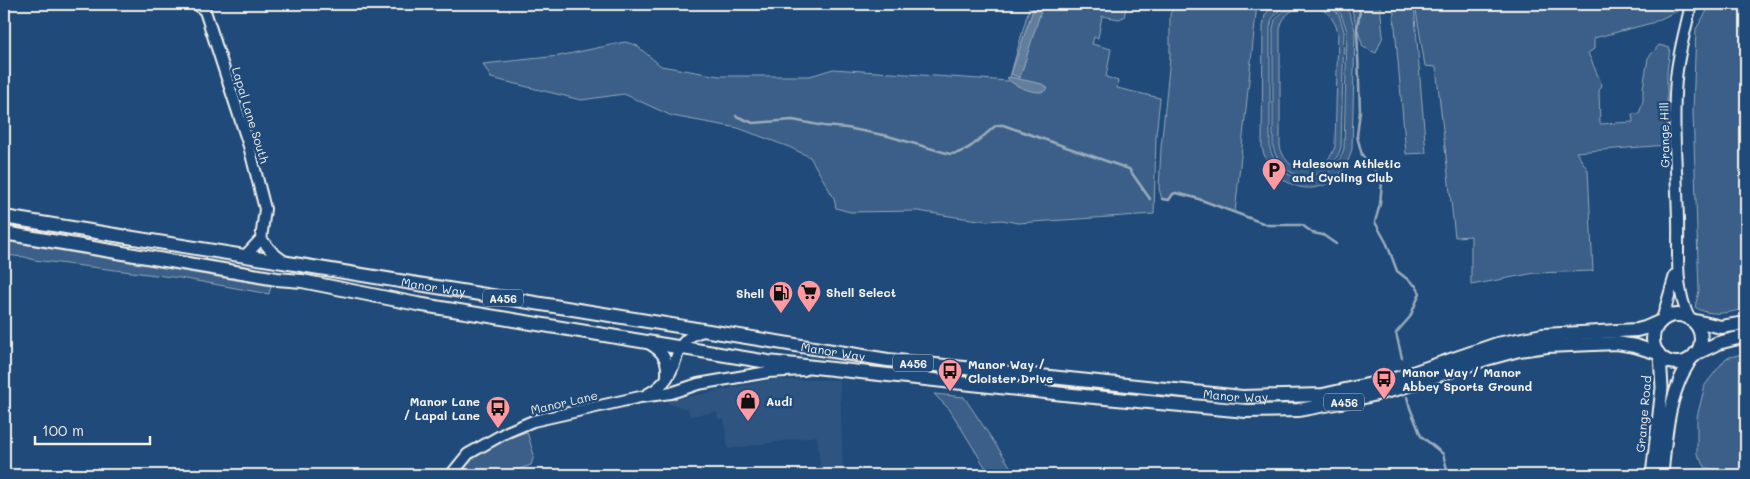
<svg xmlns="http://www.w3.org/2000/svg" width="1750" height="479" font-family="Mali,sans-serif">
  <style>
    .built { fill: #2d5581 }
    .green { fill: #3a5f88; stroke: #97a8b8; fill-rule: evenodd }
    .water { fill: #627e9d; stroke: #9cacbb }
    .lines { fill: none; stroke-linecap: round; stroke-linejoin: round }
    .stream { stroke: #9cacbb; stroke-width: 2.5 }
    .secondary-casing { stroke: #f4f1e8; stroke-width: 14 }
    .primary-casing { stroke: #f4f1e8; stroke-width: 15 }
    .highway-casing { stroke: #f4f1e8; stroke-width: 16 }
    .secondary { stroke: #1f4a7a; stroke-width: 10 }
    .primary { stroke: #1f4a7a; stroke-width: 11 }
    .highway { stroke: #1f4a7a; stroke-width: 12 }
    .labels { text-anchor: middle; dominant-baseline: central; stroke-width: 5; stroke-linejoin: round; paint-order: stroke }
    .shield { fill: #1f4a7a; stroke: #b4bfc7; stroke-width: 1 }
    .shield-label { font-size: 11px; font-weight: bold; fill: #f4f1e8 }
    .street-label { font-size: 12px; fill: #f4f1e8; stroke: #1f4a7a }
    .poi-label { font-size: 12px; font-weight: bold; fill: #f4f1e8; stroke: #1f4a7a; text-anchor: start }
  </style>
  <rect width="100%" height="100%" fill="#1f4a7a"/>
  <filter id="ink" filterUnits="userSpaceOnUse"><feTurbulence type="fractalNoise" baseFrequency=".02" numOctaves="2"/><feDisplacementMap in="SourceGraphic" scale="10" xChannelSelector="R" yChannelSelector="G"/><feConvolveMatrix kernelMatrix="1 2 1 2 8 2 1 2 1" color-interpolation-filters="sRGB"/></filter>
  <g filter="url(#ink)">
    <path class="built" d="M769,380H840L843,475H821L817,436L728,449L724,419H718L717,412L690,416L688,409L668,404L669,401Z"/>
    <path class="green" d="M1030,4H1127L1124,17L1119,19L1102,16L1098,38L1094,37L1092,44L1111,49L1106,77L1118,81L1117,88L1160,98L1156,135L1154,214L1018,223L1002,220L987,221L956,217L918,211L850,212L836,208L834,198L810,157L789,147L738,128L672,116L624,94L581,100L491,78L483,64L559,56L625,42L636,45L661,66L719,76H810L833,69L1009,81Z
      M1197,4H1257L1235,213C1224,210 1182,190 1174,194C1172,195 1170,198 1169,200L1162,199L1159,189L1161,148L1170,58V14L1174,7L1194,6Z
      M1274,4H1285L1272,19L1270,28V148C1281,190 1332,190 1344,148L1347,31L1341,14L1332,4H1343C1350,12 1352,20 1355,30L1352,149C1349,160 1344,172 1335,179C1306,201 1270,180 1262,148L1263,27L1265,15Z
      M1290,4H1328L1339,15L1344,31L1341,147C1330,186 1283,186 1273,147V28L1275,20ZM1314,5C1327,11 1334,18 1338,32L1335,146C1326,177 1287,178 1280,146V29C1283,12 1298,5 1314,5Z
      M1350,4H1380L1383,36L1376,53L1363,47Z
      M1393,4H1414L1426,153L1406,154Z
      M1415,4H1679L1677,11L1652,23L1594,38V49L1588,53L1602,85L1599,91L1600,124L1633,122L1632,114H1639L1643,101V88L1648,58L1659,45L1670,48L1667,73V145L1576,152L1588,170L1593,271L1535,273L1471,285V236L1455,237L1436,67L1425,66Z
      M1711,4H1746V308C1731,313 1709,317 1695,307L1699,291L1693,111L1696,29Z
      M4,241L271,286L269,294L180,278L34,260L25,257L4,255Z
      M1746,353V473L1706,468L1697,454V417L1705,385L1726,358Z
      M934,394L964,397L1016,475H990L950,410Z
      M527,432L534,455L531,465L503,475H459C472,453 503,439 527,432Z"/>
    <path class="water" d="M1035,4H1043L1020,78L1011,74Z
      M1010,77L1042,84L1048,88C1046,90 1044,92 1041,92C1031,93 1012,85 1007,78Z"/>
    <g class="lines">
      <path class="stream" d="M1358,4L1360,11L1357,28L1360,111L1357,136L1362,155L1375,170L1382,182L1380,204L1375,222L1387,244L1397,271L1416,286L1420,293L1410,317L1396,333L1402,358
        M736,116L753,123L793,120L824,126L847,128L888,136L950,154C967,154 982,137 994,127L998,125H1003L1129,169L1150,199
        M1162,199L1169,200L1173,194L1176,193L1196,198L1268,225H1302L1313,233L1323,235L1336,244
        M1407,397L1410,408L1421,436L1443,454L1447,469V475"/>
      <defs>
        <path id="secondary" d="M197,4L205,11L249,146L265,209L261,239L245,256
          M261,239L273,253L285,262
          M1689,318C1674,286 1679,254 1678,220C1677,174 1672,126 1676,79C1678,54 1686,28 1691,4
          M1662,320L1675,275
          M650,344C663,352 668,359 667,375
          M646,395C662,387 670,377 675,361C677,355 679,348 683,343C688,337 696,333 703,331
          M451,475L468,454L507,432L533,421L640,397L671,393L698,384L768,372L804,370"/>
        <path id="primary" d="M1652,475L1662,388L1660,355
          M1662,475C1665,444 1667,411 1679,382C1682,373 1688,365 1692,357"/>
        <g id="highway">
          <path id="s1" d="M4,217L888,360L1242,397L1323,395L1398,378L1497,344L1543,335L1637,330L1645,328L1661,321"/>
          <path d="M4,233L277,279L302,281L417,304L768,362L1073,395L1246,411L1299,410L1352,400L1397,389L1486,359L1519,350L1547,346L1617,343L1635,346L1658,353"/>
          <circle cx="1677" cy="339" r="24"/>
          <path d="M1691,320L1721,327L1746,323"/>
          <path d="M1695,354L1718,343L1746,336"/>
        </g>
      </defs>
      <use href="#secondary" class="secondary-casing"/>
      <use href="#primary" class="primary-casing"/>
      <use href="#highway" class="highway-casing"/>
      <use href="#secondary" class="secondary"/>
      <use href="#primary" class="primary"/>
      <use href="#highway" class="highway"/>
    </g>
  </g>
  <defs>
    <symbol id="parking-pin" viewBox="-11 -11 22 30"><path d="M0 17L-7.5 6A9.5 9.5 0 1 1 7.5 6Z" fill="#ff9aa2" stroke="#1f4a7a"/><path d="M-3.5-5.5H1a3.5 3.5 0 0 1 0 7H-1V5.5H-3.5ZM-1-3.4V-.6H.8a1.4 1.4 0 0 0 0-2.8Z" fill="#111"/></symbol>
    <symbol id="supermarket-pin" viewBox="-11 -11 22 30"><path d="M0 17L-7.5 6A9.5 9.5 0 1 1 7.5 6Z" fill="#ff9aa2" stroke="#1f4a7a"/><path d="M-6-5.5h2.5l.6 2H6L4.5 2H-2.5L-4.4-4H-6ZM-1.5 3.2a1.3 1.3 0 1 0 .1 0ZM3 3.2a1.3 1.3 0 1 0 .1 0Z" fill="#111"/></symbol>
    <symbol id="fuel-pin" viewBox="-11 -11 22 30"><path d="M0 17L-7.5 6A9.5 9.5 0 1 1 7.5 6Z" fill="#ff9aa2" stroke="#1f4a7a"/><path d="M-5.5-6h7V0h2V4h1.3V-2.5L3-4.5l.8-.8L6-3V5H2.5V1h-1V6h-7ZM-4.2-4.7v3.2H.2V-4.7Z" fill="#111"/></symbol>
    <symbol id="bus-pin" viewBox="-11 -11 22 30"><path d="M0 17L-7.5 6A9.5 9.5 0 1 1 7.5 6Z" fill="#ff9aa2" stroke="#1f4a7a"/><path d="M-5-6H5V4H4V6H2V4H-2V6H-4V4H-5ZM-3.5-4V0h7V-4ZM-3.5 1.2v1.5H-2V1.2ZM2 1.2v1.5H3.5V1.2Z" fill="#111"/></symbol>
    <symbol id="shop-pin" viewBox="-11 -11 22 30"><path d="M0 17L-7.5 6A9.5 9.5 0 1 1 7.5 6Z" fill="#ff9aa2" stroke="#1f4a7a"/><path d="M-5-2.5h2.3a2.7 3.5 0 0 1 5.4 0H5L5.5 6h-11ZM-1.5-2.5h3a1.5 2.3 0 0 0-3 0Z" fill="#111"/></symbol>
  </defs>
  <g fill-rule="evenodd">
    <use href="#parking-pin" x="1260" y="156" width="28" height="38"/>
    <use href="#supermarket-pin" x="795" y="278" width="28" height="38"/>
    <use href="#fuel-pin" x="767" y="279" width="28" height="38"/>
    <use href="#bus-pin" x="936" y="357" width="28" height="38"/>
    <use href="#bus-pin" x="1370" y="365" width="28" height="38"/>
    <use href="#shop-pin" x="734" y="387" width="28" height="38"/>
    <use href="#bus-pin" x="484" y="394" width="28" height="38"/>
  </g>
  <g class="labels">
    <g class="shield">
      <rect x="483" y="289.5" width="40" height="17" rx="4"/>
      <rect x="893" y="354.5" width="40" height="17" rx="4"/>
      <rect x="1324" y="393.5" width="40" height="17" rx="4"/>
    </g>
    <g class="shield-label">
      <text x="503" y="298">A456</text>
      <text x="913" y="363">A456</text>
      <text x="1344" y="402">A456</text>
    </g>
    <g class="street-label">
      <text transform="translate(251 115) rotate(73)">Lapal Lane South</text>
      <text transform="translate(1664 135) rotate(-91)">Grange Hill</text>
      <text stroke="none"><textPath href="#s1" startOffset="435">Manor Way</textPath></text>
      <text stroke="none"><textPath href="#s1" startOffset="840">Manor Way</textPath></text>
      <text stroke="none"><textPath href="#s1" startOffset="1245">Manor Way</textPath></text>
      <text transform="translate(564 402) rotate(-13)">Manor Lane</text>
      <text transform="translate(1643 414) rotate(-85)">Grange Road</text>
    </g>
    <g class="poi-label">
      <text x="1292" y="163">Halesown Athletic<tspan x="1292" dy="14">and Cycling Club</tspan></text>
      <text x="826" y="292">Shell Select</text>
      <text x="764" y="293" text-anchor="end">Shell</text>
      <text x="968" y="364">Manor Way /<tspan x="968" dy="14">Cloister Drive</tspan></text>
      <text x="1402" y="372">Manor Way / Manor<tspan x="1402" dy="14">Abbey Sports Ground</tspan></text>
      <text x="480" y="401" text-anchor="end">Manor Lane<tspan x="480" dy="14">/ Lapal Lane</tspan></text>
      <text x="766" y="401">Audi</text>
    </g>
  </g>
  <rect width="1750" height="479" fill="none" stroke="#1f4a7a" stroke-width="20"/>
  <rect x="10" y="10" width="1730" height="459" fill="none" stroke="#f4f1e8" stroke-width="2" filter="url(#ink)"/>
  <path d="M35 436v8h115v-8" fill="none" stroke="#f4f1e8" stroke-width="2.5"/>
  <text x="42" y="436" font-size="15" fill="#f4f1e8" stroke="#1f4a7a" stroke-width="4" paint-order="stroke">100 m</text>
</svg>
